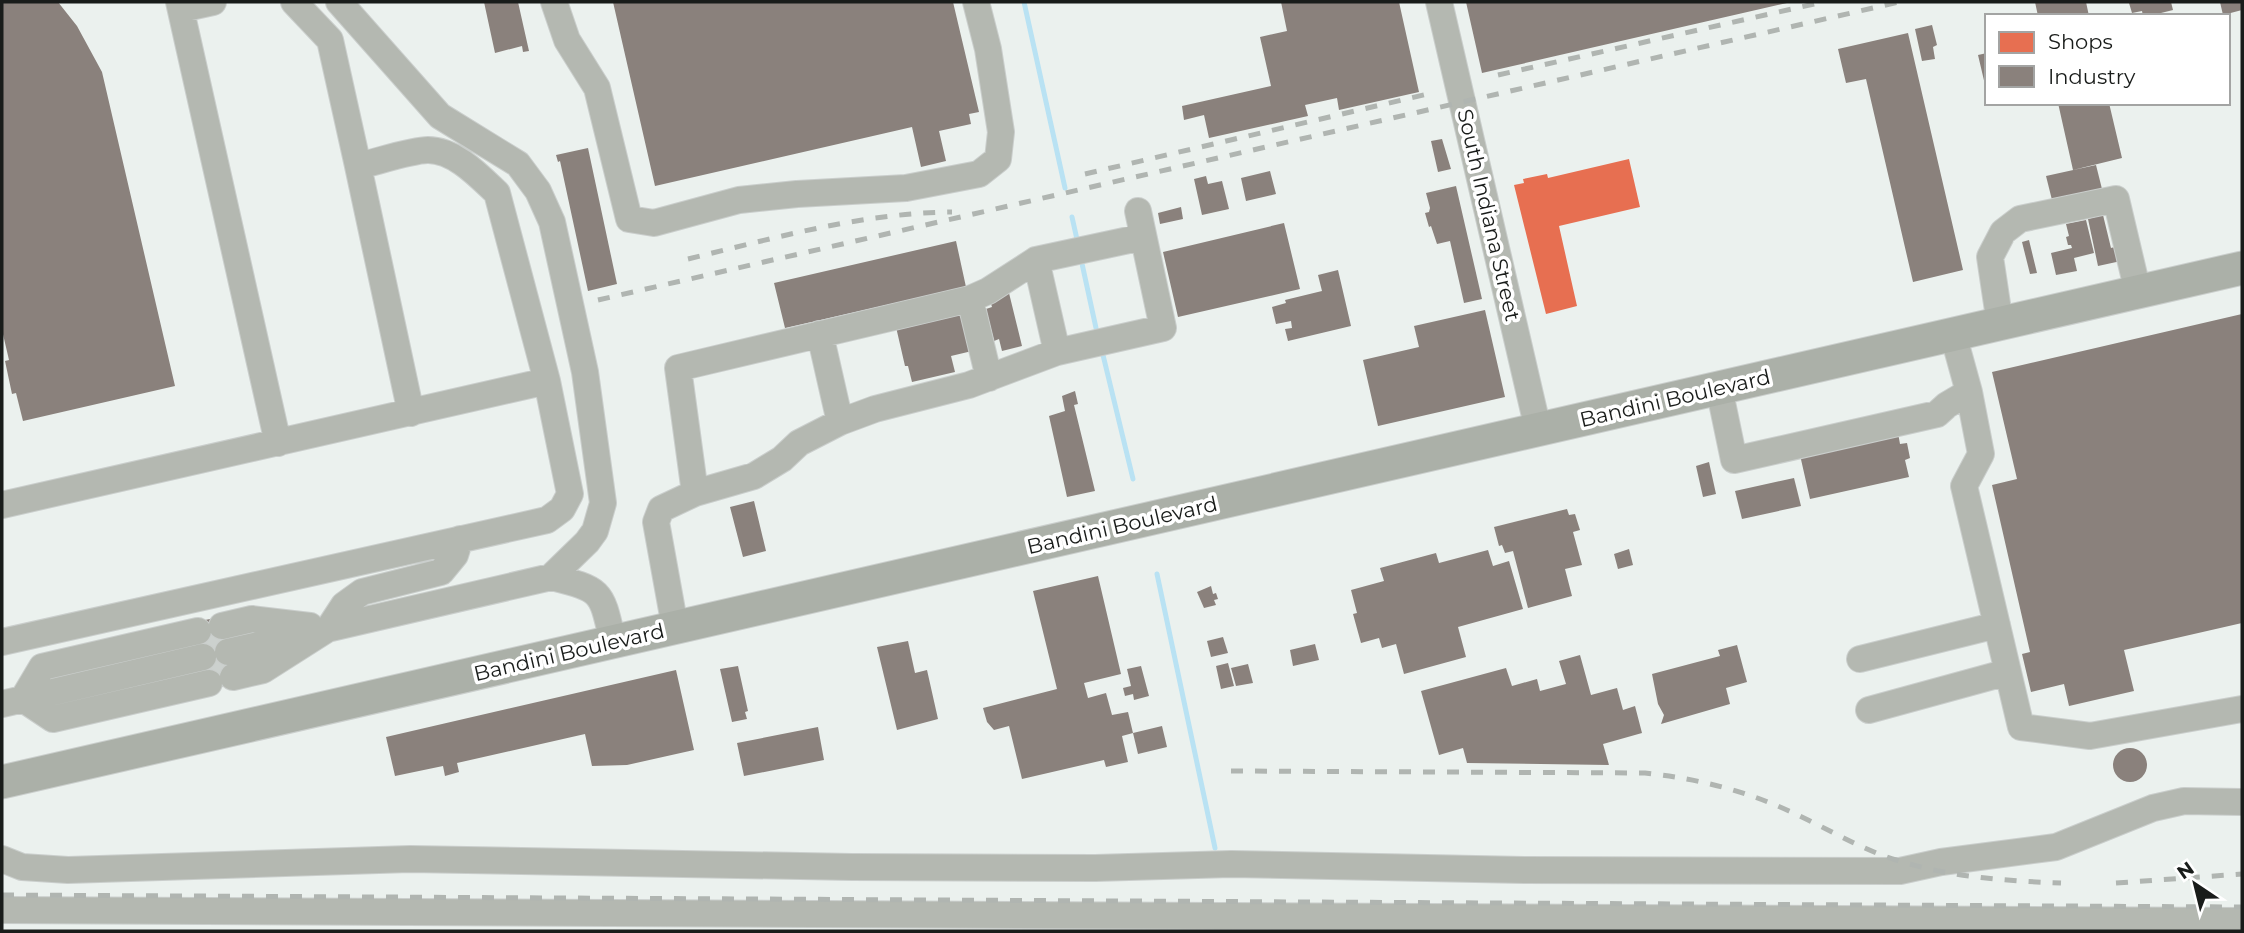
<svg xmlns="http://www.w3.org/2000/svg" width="2244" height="933" font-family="Montserrat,sans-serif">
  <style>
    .shops { fill: #e76f51 }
    .industry { fill: #8a817c }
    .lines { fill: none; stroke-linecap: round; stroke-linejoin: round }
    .stream { stroke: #b9e2f3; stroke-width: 5 }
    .minor-tunnel { stroke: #ccd1ce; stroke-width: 26; stroke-dasharray: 26 13; stroke-linecap: butt }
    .minor-casing { stroke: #cacecc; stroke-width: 28 }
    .major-casing { stroke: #cacecc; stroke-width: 35 }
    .minor { stroke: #b4b8b1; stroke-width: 26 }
    .major { stroke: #abb0a8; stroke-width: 33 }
    .rail { stroke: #b0b5b1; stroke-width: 5; stroke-dasharray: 12 12; stroke-linecap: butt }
    .labels { text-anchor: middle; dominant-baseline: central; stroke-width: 7; stroke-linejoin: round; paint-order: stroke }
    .street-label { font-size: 21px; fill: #191c1a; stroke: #fff }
  </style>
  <rect width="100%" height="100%" fill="#ebf1ee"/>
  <path class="shops" d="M1629,159L1640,207L1559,226L1577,306L1546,314L1514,185L1524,183L1523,179L1547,174L1548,178Z"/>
  <path class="industry" d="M2,2H58L77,26L102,72L175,386L23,421L16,393L12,394L5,361L9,360L2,330Z
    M484,2H518L529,51L523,52L522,46L495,53Z
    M613,2H953L979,112L969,114L971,124L939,131L946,161L921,167L912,127L655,186Z
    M1281,2H1399L1419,92L1339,110L1337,98L1305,105L1308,116L1209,138L1204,115L1184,120L1182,106L1271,86L1260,37L1287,31Z
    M1466,2H1787V3L1482,73Z
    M2035,2H2086L2089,16H2038Z
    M2136,2H2171L2173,10L2149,16H2143L2142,11L2132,13L2129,3Z
    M2220,2H2242V10L2223,15Z
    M1932,25L1937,45L1933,47L1935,59L1922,61L1915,29Z
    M1908,33L1963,270L1913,282L1866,79L1846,83L1838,49Z
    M1987,53V89H1986L1978,55Z
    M2058,103H2109L2122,158L2073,170Z
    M1442,139L1451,169L1438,172L1431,141Z
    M588,148L617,284L588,291L560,161L558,162L556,155Z
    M2096,165L2102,189L2052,200L2046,176Z
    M1270,171L1276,194L1246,201L1241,178Z
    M1206,176L1208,184L1222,181L1229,209L1202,215L1194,179Z
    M1456,186L1482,299L1464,303L1450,241L1437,244L1431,226L1429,227L1425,213L1429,212L1430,208L1426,193Z
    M1181,207L1183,219L1160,224L1158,213Z
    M2103,215L2111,248L2118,246L2121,261L2098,266L2088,219Z
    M2086,220L2094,253L2074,258L2077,271L2056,275L2051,253L2072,248L2071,245H2068L2066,237L2069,236L2066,224Z
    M1284,223L1300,289L1178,317L1163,252Z
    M2029,240L2037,273L2030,274L2022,242Z
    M956,241L966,287L785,328L774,283Z
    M1338,270L1351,326L1288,341L1285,329L1292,328L1291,321L1276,324L1272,307L1286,303L1285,300L1322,291L1318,275Z
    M1009,293L1022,346L1002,351L999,339L994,341L986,309L992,307L989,297Z
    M962,308L972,351L951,356L955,372L912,382L908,366H905L896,327Z
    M1485,310L1505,397L1378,426L1363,360L1419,347L1414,326Z
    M2242,314V623L2124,650L2134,691L2069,706L2064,684L2031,692L2022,654L2030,652L1992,485L2017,479L1992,372Z
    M1075,391L1078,404L1074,405L1095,491L1067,497L1049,416L1065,411L1062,396Z
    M1898,433L1900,444L1907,443L1910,458L1905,460L1909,477L1810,499L1800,455Z
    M1709,462L1716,494L1703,497L1696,466Z
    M1794,478L1801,506L1742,519L1735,491Z
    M754,501L766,551L743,557L730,507Z
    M1567,509L1569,515L1575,514L1580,530L1573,532L1582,565L1565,569L1572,596L1528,608L1513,551L1505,553L1502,545L1499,546L1494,527Z
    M1629,549L1633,565L1618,569L1614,554Z
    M1488,550L1493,566L1509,561L1523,609L1458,627L1466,657L1404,674L1396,644L1382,648L1379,638L1361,643L1353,614L1357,613L1351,590L1384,581L1380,568L1436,553L1439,563Z
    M1098,576L1121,674L1084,683L1088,698L1106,693L1112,715L1128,712L1133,733L1122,736L1128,762L1106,767L1104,760L1022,779L1009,726L994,730L987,722L983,708L1057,689L1033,591Z
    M1211,586L1213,594L1216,593L1218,599L1214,600L1216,605L1204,608L1197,592Z
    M220,617L235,683L210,688L195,622Z
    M1223,637L1228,653L1211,657L1207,641Z
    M908,641L915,673L927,670L938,719L897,730L877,647Z
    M1315,644L1319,660L1293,666L1290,650Z
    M1737,645L1747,682L1726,688L1730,704L1661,724L1664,715L1658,704L1652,674L1720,656L1718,650Z
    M1580,655L1591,695L1617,688L1623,710L1635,706L1642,733L1603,744L1609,765L1467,763L1463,748L1439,755L1421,691L1506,668L1512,686L1537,679L1540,691L1566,684L1559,661Z
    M1228,663L1234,686L1221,689L1216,666Z
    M1248,664L1253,683L1236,686L1231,668Z
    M738,666L748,711L745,712L747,719L732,722L720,669Z
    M1141,666L1149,696L1134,700L1133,694L1125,696L1123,688L1131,686L1127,669Z
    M676,670L694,750L627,765L592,766L585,734L457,763L459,772L445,776L443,766L395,776L386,737Z
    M1162,726L1167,747L1138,754L1133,733Z
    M818,727L824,760L744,776L737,743Z
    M2113 765a17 17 0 1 1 34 0a17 17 0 1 1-34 0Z"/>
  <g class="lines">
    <path class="stream" d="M1024,2L1065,188
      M1072,217L1078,244
      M1081,259L1096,328
      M1103,355L1133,479
      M1157,574L1215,848"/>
    <path class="minor-tunnel" d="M200,644L225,639
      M206,669L231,664"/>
    <defs>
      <path id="minor" d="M179,2L278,443
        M339,2L440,116L518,164L538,191L552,222L585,372L603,503L595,531L587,542L551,577
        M554,2L567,40L597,88L629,219L654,223L739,200L797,194L906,188L979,174L998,159L1001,132L988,49L976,2
        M1439,2L1538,429
        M181,9L213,2
        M358,166L411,413
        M1036,260L1057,352
        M970,299L989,378
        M2000,324L1990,257L2003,232L2020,219L2116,199L2138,292
        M820,334L840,422
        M1719,388L1734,460L1937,414L1947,405L1969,392L1953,334
        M1969,392L1981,454L1964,486L2021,727L2090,736L2242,709
        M695,493L678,368L970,299L988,291L1036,260L1143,237
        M2,505L547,381
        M222,626L252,619L310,626
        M675,627L656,522L661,509L695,493L754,476L782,459L799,443L840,422L875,409L969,385L1057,352L1163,328L1138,211
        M2,642L547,520L562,509L570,494L547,381L497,193C479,176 455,150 428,150C412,150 376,162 358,166L330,40L294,2
        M228,652L551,577C603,590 601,590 613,642
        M1860,659L1997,625
        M233,677L263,670L329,628L344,605L362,592L441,572L455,555L460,539
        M23,699L42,667L198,631
        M23,699L53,719L209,683
        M2,704L203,657
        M1869,710L2008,672
        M2,859L22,867L68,870L410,859L852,867L1095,868L1231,864L1524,870L1900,871L1941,862L2056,847L2153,808L2184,801L2242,802
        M2,910L2242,921"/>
      <path id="major" d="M2,782L2242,268"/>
    </defs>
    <use href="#minor" class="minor-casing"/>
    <use href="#major" class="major-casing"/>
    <use href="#minor" class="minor"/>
    <use href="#major" class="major"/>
    <path class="rail" d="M1498,75L1823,2
      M1085,174L1432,93
      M688,259C775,238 861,213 952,212
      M598,300L1899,2
      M1231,771L1645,773C1697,779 1741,789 1789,811C1825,827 1858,848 1896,860C1949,877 2006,881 2061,883
      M2116,883L2242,874
      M2,895L2242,907"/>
  </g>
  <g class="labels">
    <g class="street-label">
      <text transform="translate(1489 215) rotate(77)">South Indiana Street</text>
      <text transform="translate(1675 398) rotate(-13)">Bandini Boulevard</text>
      <text transform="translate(1122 525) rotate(-13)">Bandini Boulevard</text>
      <text transform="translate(569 652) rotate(-13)">Bandini Boulevard</text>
    </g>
  </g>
  <rect width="2244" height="933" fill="none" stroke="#191c1a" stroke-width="7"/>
  <rect x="1985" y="14" width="245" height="91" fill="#ffffff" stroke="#a3a4a3" stroke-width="2"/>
  <rect x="1999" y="32" width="35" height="21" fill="#e76f51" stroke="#a3a4a3" stroke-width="2"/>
  <text x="2048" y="49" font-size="21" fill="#191c1a">Shops</text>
  <rect x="1999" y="66" width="35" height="21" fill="#8a817c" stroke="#a3a4a3" stroke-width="2"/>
  <text x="2048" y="84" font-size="21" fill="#191c1a">Industry</text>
  <g transform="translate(2195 884) rotate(325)" stroke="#ffffff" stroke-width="5" paint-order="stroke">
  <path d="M0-5L12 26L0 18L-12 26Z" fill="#191c1a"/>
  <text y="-10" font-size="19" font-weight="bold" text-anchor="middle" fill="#191c1a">N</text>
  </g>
</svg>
